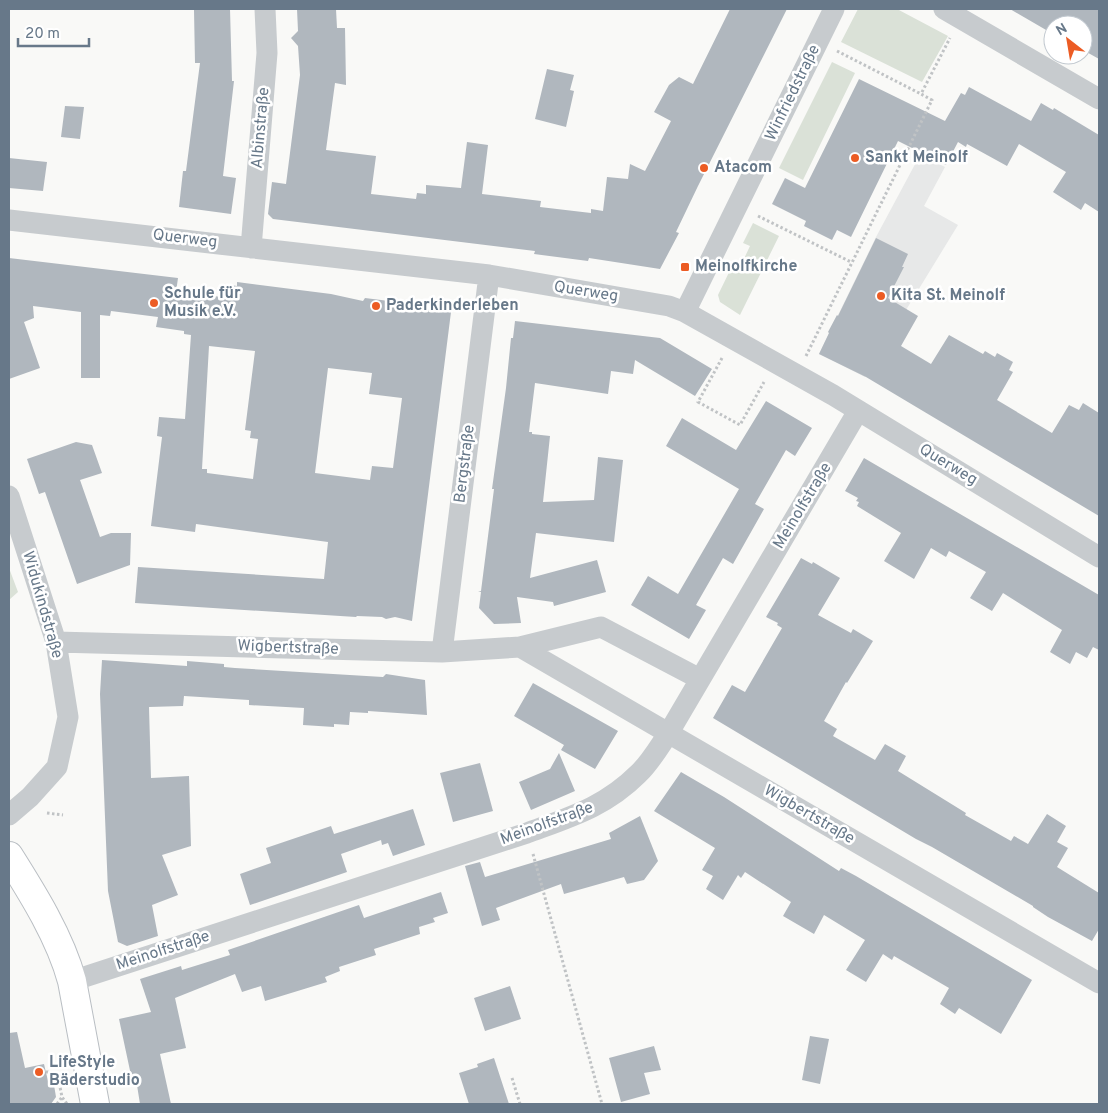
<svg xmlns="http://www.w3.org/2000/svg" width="1108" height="1113" font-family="Overpass,sans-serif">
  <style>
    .built { fill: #e7e8e8 }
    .green { fill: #dae1d7 }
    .building { fill: #b0b7be; fill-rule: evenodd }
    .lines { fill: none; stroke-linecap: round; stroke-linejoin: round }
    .secondary-casing { stroke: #b9bec3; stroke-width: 30 }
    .path { stroke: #c0c3c5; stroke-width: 3; stroke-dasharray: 2.5 2.5; stroke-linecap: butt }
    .minor { stroke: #c7cbce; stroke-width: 21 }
    .secondary { stroke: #fff; stroke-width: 28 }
    .poi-dot { fill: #ec5c24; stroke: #fff; stroke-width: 2 }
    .labels { text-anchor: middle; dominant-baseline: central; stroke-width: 5; stroke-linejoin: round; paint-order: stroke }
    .street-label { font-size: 16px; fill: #677889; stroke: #fff }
    .poi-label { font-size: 16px; font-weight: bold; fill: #677889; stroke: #fff; text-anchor: start }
  </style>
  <rect width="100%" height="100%" fill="#f9f9f7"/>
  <path class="built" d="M920,155L945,167L924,206L958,225L865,377L819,354L876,237Z"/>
  <path class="green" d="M858,9H897L948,36L922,82L841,42Z
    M832,62L855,73L803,180L779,168Z
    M753,223L779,236L740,315L720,302L718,295L735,260L742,263L750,246L743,243Z
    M9,568L18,592L9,600Z"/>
  <path class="building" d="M196,9H230L232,81H234L223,176L236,178L231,214L179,207L183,171H186L200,63H195L194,10Z
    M297,9H336L337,28H345L346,85L335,83L326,150L376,156L371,194L416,199L417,193L426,194V185L461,188L467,142L488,145L482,194L541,201L540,207L591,213V209L603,211L607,177L628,179L630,164L645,171L671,121L654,112L669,85L679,77L693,84L730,9H787L698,186L676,232L679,233L660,269L589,258L588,261L534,254L535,251L273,219L268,214L272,182L286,184L300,75L298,46L291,38L298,31Z
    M1010,9H1099V59L1083,50V25H1053V34Z
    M547,69L574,75L570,90L574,91L566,127L535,119Z
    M859,79L945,121L961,93L965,95L969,87L1031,121L1041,103L1053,110L1054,108L1099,135V212L1085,203L1081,210L1053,192L1066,172L1019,144L1007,166L967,144L966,147L958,142L946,165L898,141L851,237L837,230L832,240L804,226L806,221L772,204L785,178L805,188Z
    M65,106L84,107L80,139L61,137Z
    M9,158L47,162L43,191L9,188Z
    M876,238L908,254L902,267H904L888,298L918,316L901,346L931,364L949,335L983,354L985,351L995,357L997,353L1013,362L1009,370L1013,372L997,400L1052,433L1069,405L1079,410L1083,403L1099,413V516L866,377L819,354L829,333L828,332L837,315L838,316Z
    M9,258L178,278L176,292L222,297L223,284L237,286V282L331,294L363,301L365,298L389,301L391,305L451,312L412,621L395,617L386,619L382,617L357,616L356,617L135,603L138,567L324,579L328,542L196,524L195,532L151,526L162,437L157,436L159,417L185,419L191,335L184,334V331L156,327L158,317L111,311L110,316L100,315V378H81V312L33,306L34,318L24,322L40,368L9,379ZM209,346L255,351L245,430L251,431L250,438L258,439L253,479L207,473V469H202ZM328,368L372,373L369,394L402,398L393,468L372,466L370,480L315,473Z
    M515,321L660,338L712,369L695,396L635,360L633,374L611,371L608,394L535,383L529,432H532V434L550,436L543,502L594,500L598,457L623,460L614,542L536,533L530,578L597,560L606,592L554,606L553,602L517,597L521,623L494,624L479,608L481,592L478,591H481L494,489H492L506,388L511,338H513Z
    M766,401L812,428L795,456L786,450L755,504L764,509L733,564L723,558L696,605L706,610L689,639L631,605L648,576L678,594L739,489L666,446L682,418L736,450Z
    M76,442L92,445L102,473L80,480L100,537L111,533H131L130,565L77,584L45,492L39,494L27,459Z
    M864,458L1099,595V650L1093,647L1087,658L1076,652L1070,664L1050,652L1062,630L1003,593L992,611L970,598L986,572L949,551L946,557L931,548L914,579L884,561L901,533L857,506L859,502L856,501L858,498L845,491Z
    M801,558L812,564L813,562L840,578L818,615L851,633L853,629L873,641L847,683L846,682L824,721L837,729L833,736L875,760L885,744L906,756L898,771L966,813L965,815L1011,841L1014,836L1028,844L1047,814L1066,826L1057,842L1068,848L1057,867L1099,893V929L1092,941L1048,917L1033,907V906L932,847L916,839L713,718L732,685L745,692L782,628L777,625L778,623L766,617Z
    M102,660L187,666V661L224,664V667L235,668L383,677L386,674L425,680L427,715L368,711V713L350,712L349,725L334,724V727L303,725L304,708L249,705V700L184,696L183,706L149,707L151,778L189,776L191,846L162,855L178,895L152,905L158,936L127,946L118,942L108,891L100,694Z
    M533,683L618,731L595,769L561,750L564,745L514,716Z
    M559,753L575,791L531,810L519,782L550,769Z
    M480,763L493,811L453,822L440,773Z
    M681,772L724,797L839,871L841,868L856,876L1032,980L1001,1034L959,1008L955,1014L940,1004L949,988L894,956L892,960L883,954L866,982L846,970L865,940L824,915L814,934L783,916L791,902L745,872L741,878L738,875L723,900L706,889L713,876L702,870L715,848L654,811Z
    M413,809L425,845L393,856L388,843L382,845L381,840L341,854L347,872L250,905L240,874L271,863L266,848L331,826L334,834Z
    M640,816L658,861L644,880L627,884L624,877L564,894L561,884L496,908L500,920L482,926L465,866L480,862L485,877L611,839L609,833Z
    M441,892L448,913L433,918L435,922L419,927L420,934L374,949L376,955L339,967L340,971L325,977L327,982L265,1001L261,986L242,992L235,974L175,998L186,1048L160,1054L171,1104H140L136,1079L132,1080L119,1019L151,1012L140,979L181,966L182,970L230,955L228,950L359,905L364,918Z
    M510,986L521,1019L485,1031L474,998Z
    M17,1032L25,1068L44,1064L48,1081L54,1085L56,1097L51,1104H9V1033Z
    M810,1036L829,1039L820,1084L802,1080Z
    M654,1046L661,1070L644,1073L650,1094L621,1102L609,1058Z
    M494,1058L509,1104H469L459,1073L478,1067L477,1064Z"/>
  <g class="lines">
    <defs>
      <path id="secondary" d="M9,856C33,894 60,937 72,981L95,1104"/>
    </defs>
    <use href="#secondary" class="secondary-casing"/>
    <path class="path" d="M837,51L921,94
      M758,216L851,262
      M806,356L932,100L921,94L950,38
      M722,358L698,402L740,425L764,382
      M47,813L63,815
      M533,854L602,1104
      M46,1072H51L53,1079L59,1082L62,1097L67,1104
      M512,1078L520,1104
      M57,1104L62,1097"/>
    <path class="minor" d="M944,9L1099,99
      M9,220L489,275L669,306L685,312L833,395L1099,557
      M251,248L267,53L265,9
      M685,312L834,9
      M9,496L56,642L68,717L57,767L30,797L9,815
      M56,642L442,652L520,647L1099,983
      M520,647L601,627L700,679
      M442,652L489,275
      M72,981L527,833C570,817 605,807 638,774C650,763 659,747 668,734L858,411"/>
    <use href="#secondary" class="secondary"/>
  </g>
  <g class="poi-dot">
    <circle cx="855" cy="158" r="5"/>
    <circle cx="704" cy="168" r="5"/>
    <rect x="680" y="262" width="10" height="10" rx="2.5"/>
    <circle cx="881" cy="296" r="5"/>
    <circle cx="154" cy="303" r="5"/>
    <circle cx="376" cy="306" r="5"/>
    <circle cx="39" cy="1072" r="5"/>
  </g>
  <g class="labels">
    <g class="street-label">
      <text transform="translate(793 93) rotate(-64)">Winfriedstraße</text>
      <text transform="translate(261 128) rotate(-85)">Albinstraße</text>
      <text transform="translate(185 239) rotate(7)">Querweg</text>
      <text transform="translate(586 292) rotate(9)">Querweg</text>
      <text transform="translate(465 464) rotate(-83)">Bergstraße</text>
      <text transform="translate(948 465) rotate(31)">Querweg</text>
      <text transform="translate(803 506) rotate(-59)">Meinolfstraße</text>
      <text transform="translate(42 605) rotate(74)">Widukindstraße</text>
      <text transform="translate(288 648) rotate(2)">Wigbertstraße</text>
      <text transform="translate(809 815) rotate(30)">Wigbertstraße</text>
      <text transform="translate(547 824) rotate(-20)">Meinolfstraße</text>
      <text transform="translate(163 951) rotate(-18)">Meinolfstraße</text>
    </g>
    <g class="poi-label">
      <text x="865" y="158">Sankt Meinolf</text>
      <text x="714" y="168">Atacom</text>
      <text x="695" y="267">Meinolfkirche</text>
      <text x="164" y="294">Schule für<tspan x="164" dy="18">Musik e.V.</tspan></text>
      <text x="891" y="296">Kita St. Meinolf</text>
      <text x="386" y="306">Paderkinderleben</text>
      <text x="49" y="1063">LifeStyle<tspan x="49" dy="18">Bäderstudio</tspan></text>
    </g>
  </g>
  <rect width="1108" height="1113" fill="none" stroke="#677889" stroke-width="20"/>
  <g transform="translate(1068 40) rotate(329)"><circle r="24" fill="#ffffff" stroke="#c2c9d0"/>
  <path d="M0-4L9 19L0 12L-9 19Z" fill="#ec5c24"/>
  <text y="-8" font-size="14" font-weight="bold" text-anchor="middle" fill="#677889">N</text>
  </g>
  <path d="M18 38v8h71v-8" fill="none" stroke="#677889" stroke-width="2.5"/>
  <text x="25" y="38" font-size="15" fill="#677889" stroke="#ffffff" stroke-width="4" paint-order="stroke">20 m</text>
</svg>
